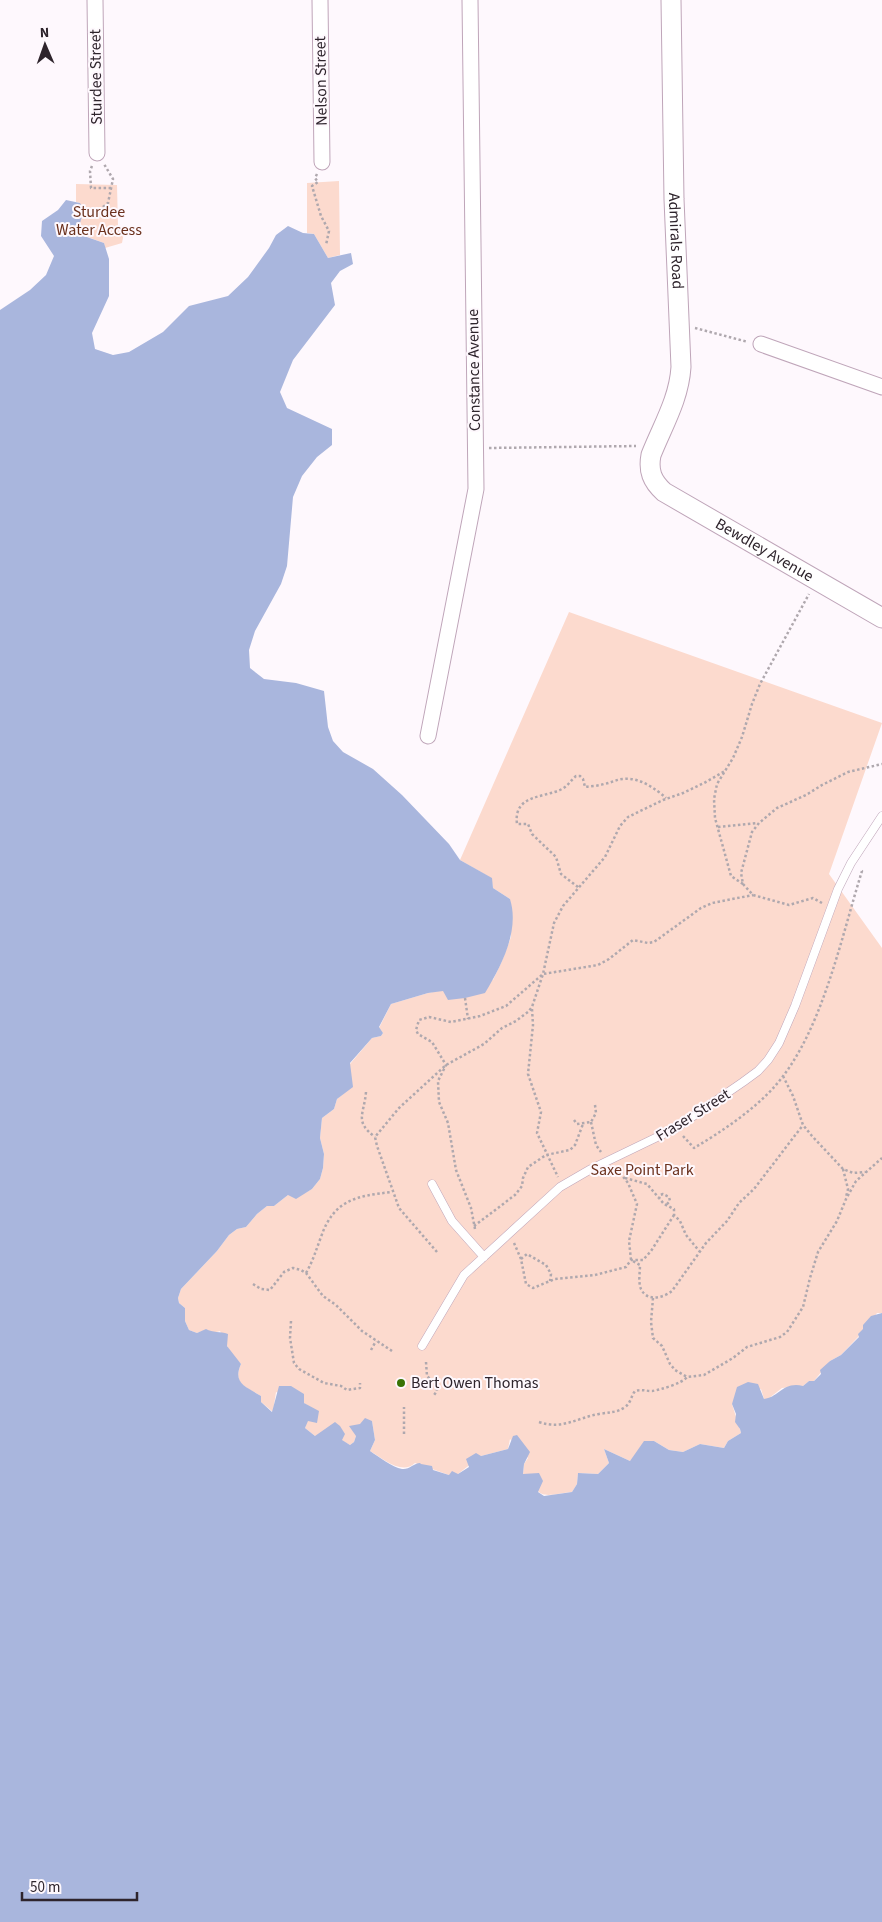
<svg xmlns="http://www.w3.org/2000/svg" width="882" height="1922" font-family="'Source Sans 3',sans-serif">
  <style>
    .green { fill: #fcdace }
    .water { fill: #a9b6dd }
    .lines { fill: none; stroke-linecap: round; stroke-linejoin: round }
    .service-casing { stroke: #bfa5b9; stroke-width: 9 }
    .minor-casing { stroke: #bfa5b9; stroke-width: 17 }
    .tertiary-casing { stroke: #bfa5b9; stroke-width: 21 }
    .path { stroke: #afa8ae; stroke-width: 2.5; stroke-dasharray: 2.5 2.5; stroke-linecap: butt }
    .service { stroke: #fff; stroke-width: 8 }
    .minor { stroke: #fff; stroke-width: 15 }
    .tertiary { stroke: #fff; stroke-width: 19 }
    .poi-dot { fill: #397305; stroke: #fef8fd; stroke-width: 2 }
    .labels { text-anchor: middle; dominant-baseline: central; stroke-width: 4; stroke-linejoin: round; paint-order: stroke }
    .street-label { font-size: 16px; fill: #2e242c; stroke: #fef8fd }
    .park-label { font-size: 16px; fill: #6b311d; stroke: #fef8fd }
    .poi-label { font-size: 16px; fill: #2e242c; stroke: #fef8fd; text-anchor: start }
  </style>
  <rect width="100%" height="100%" fill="#fef8fd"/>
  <path class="green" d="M339,181L340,255L328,258L314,234L307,233V183Z
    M76,184L117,185L118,227H125L122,243L105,248L104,243L85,236L80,223V203L76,202Z
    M569,612L882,723L829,874L882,948V1313H877L859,1336L841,1355L830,1361L814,1381H809L803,1386L782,1388L768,1399H764L761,1389L732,1404L741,1433L728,1441L724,1448L700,1444L683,1452L669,1450L654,1441L630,1461L604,1449L609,1463L598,1474L578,1473L577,1484L572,1492C540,1496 544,1500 523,1474L524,1464L528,1458L510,1439L508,1449L481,1456L458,1474L449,1475L415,1463C402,1476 382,1458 370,1451L375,1440L372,1421L356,1436L354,1442L350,1445L341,1440L315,1436L305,1428L311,1408L304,1403L276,1392L273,1412L261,1402V1396C246,1387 232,1384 241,1364L231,1354L220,1331L213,1333L206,1330L197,1333L189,1330L185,1321V1308L179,1303L178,1298L181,1289L217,1251L229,1235L237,1229L246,1227L257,1214L267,1206H274L288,1195L305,1193L312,1189L320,1179L323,1168L324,1154L320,1138L322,1118L334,1109L337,1099L343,1094L350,1064L372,1038L381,1036L383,1033L379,1028L391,1004L428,993L493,980L502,961L511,937L510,899L493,888L491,878L460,860Z"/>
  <path class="water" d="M66,200L80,203L84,210L80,223L84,236L104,243L109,259V296L92,333L95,349L113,355L129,352L163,332L189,306L228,296L248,277L269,248L276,235L288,226L303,233L314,234L328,258L351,253L353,264L340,271L331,283L335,305L293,360L280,392L287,408L332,429V445L317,457L302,476L293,497L287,566L281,584L255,631L249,650L250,668L264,679L296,683L324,691L328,727L333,741L343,752L373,769L402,795L449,844L460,860L492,878L493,888L510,899C520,931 501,966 485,993L465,998L448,1000L443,991L428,993L391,1004L379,1027L383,1033L381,1036L372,1038L350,1063L353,1087L337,1099L334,1109L322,1118L320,1138L324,1154L323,1168L320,1179L312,1189L296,1199L288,1195L274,1206H267L257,1214L246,1227L237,1229L229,1235L217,1251L181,1289L178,1298L179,1303L185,1308V1321L189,1330L197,1333L206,1329C213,1333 220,1331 228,1334L227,1346L241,1364C232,1384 247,1387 261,1396V1402L272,1412L279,1386H291L304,1394V1403L319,1411L317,1423L308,1421L305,1428L315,1436L335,1422L340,1426L345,1434L342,1440L350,1445L354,1442L356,1436L349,1426L360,1424L365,1418L372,1421L375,1440L370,1451C379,1457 392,1467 402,1469C409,1470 414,1463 420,1463L421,1464L432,1466L433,1470L449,1475L452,1471L458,1474L469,1467L466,1459L476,1453L481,1456L508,1449L513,1436L517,1435L530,1452L524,1464L523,1474L539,1473L543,1481L538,1492L544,1496L572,1492L577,1484L578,1473L598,1474L609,1463L604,1449L630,1461L644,1441H654L669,1450L683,1452L700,1444L724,1448L728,1441L741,1433L740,1429L735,1422L736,1414L732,1404L737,1387L748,1382L758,1384L764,1399C778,1398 783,1381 803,1386L809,1381H814L821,1374L820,1370L830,1361L841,1355L859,1337L858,1334L863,1329V1325L871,1316L882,1313V1922H0V310L30,290L46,275L54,256L41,236L42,221L58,210Z"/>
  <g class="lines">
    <defs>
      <path id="service" d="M432,1184L452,1221L484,1257
        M422,1346L464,1275L560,1187L591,1169L676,1128L743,1082L758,1071L768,1060L779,1043L795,1006L838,889L851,863L882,816"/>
      <path id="minor" d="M95,0L97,153
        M320,0L322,162
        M761,344L882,387
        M428,736L476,489L470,0"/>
      <g id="tertiary">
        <path id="s1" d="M671,0L674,199L681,367C679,399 663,425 651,455C648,471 652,481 664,492L882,618"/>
      </g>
    </defs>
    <use href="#service" class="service-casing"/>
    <use href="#minor" class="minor-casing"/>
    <use href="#tertiary" class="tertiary-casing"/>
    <path class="path" d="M92,166L90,171L91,188H111
      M317,174L315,178L318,182L312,186L321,216L329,231L326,245
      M91,216L108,203L113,179L104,164
      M695,328L748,342
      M489,448L636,446
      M718,827L757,823
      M743,884L731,876L715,818L714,799L717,784L733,758L742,737L752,704L760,684L809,594
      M578,887L561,874L556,857L532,834L528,824H517C513,794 545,798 562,789C568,786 571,780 576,776H580L583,779L585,787C591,786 598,786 604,784C611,783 617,779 624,779C639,777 656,789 666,798
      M822,903L813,898L789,905L753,895L743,884L741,873L752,832L759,823L777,808L806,795L822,785L848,772L882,764
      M465,998L468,1019
      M532,1009L533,1025L528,1074L541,1112L537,1133L558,1177
      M783,1076L793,1096L803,1125L812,1136L843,1169L853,1173L865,1172
      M366,1092C364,1115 354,1121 375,1137
      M574,1120L577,1124L591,1122L596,1113L595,1105
      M591,1122L596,1145L601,1152
      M683,1136L694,1148C721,1132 754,1110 775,1086C822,1033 841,938 862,871L860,870
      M617,1169L628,1183L637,1204L629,1241L631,1260L640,1265C640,1272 638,1282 641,1289C647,1302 663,1298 672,1291L706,1243L727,1221L739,1203L754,1189L803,1125
      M843,1169L848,1189L846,1197
      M625,1178L647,1184L664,1204L674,1209V1215L680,1221L686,1235L700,1252
      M659,1199L660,1195L663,1194L669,1197L670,1201L666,1205
      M474,1226L515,1195L522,1186L523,1178L528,1167L546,1155L570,1150L575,1145L583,1124
      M475,1229L471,1208L456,1170L448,1123L439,1102L438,1081L446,1065L432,1042L418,1034L416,1030L419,1020L429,1017L451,1022L480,1016L506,1006L543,974L598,965L609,959L633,940L648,943L654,942L701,908L712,903L753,895
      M514,1243L521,1259L526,1284L533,1288L555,1279L595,1275L626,1267L631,1260H643L651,1251L674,1215
      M437,1252L399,1208L377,1146L375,1137L399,1108L446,1065L484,1044L502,1028L516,1021L528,1012L532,1007L543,974L554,923L563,906L605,857L620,826L628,817L663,800L683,793L704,783L725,771
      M521,1259L527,1254L546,1265L551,1274L550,1281
      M306,1273C313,1261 316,1250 321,1237C334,1199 357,1196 392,1192
      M253,1284L261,1289L270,1290L284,1272L293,1268L301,1270L306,1273L323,1296L336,1305L362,1331L392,1351
      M653,1298L651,1322L653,1338L662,1346L670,1364L675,1370L687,1377
      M291,1321L290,1338L294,1363L299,1369L324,1383L341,1386L347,1390L360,1388V1383
      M371,1350L376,1341
      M426,1362L427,1376L436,1385L437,1391L434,1395
      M539,1422C563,1430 576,1418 599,1414C609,1412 617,1413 625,1407C631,1403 631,1396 635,1391C641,1389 646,1391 652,1391C660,1390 683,1383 687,1377L704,1375L733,1358L747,1347L780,1337L787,1332L803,1307L810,1278L818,1252L837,1221L846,1199L856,1181L882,1158
      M404,1434V1407"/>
    <use href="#service" class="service"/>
    <use href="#minor" class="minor"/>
    <use href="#tertiary" class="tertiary"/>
  </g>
  <circle class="poi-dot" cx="401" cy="1383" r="5"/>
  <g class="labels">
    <g class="street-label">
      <text transform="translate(96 77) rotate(-91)">Sturdee Street</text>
      <text transform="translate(321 81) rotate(-91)">Nelson Street</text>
      <text stroke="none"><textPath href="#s1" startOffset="241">Admirals Road</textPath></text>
      <text transform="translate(474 370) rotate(-91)">Constance Avenue</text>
      <text stroke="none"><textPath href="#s1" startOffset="618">Bewdley Avenue</textPath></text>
      <text transform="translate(693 1115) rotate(-32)">Fraser Street</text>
    </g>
    <g class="park-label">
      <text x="99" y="212">Sturdee<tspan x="99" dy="18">Water Access</tspan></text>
      <text x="642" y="1170">Saxe Point Park</text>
    </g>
    <g class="poi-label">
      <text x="411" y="1383">Bert Owen Thomas</text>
    </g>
  </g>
  <g transform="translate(45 45) rotate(358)" stroke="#fef8fd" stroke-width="4" paint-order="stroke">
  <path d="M0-4L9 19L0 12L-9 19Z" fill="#2e242c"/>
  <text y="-8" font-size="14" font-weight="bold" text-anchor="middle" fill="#2e242c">N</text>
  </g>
  <path d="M22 1892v8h115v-8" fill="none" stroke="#2e242c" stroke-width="2.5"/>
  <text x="30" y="1892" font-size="15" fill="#2e242c" stroke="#fef8fd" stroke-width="4" paint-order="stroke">50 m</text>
</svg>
